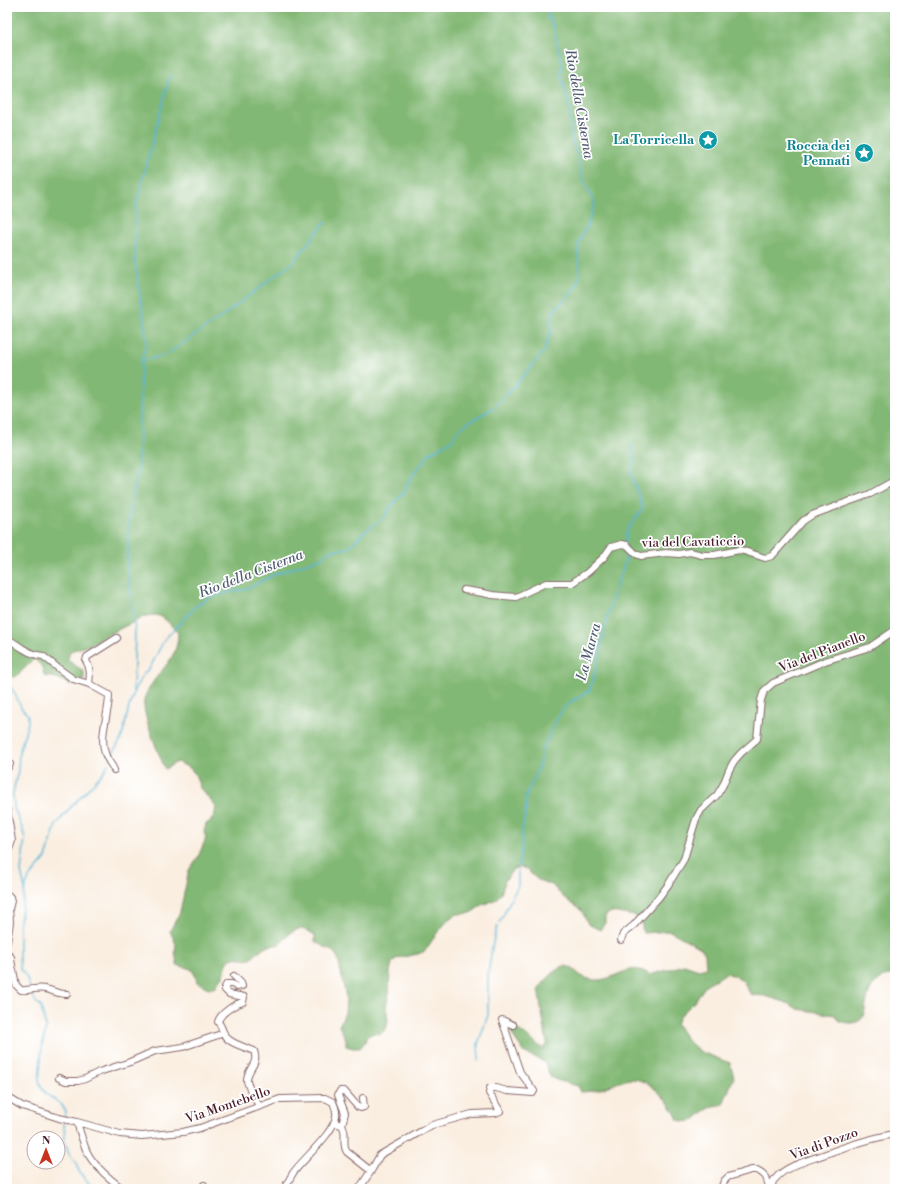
<svg xmlns="http://www.w3.org/2000/svg" width="902" height="1196" font-family="'Libre Bodoni',serif">
  <style>
    .forest { fill: #82b875; stroke: #666c50 }
    .lines { fill: none; stroke-linecap: round; stroke-linejoin: round }
    .stream { stroke: #59b5d7; stroke-width: 1.5 }
    .street-casing { stroke: #88676a; stroke-width: 8 }
    .street { stroke: #fff; stroke-width: 6 }
    .labels { text-anchor: middle; dominant-baseline: central; stroke-width: 3.5; stroke-linejoin: round; paint-order: stroke }
    .culture-label { font-size: 13px; font-weight: bold; fill: #0d838f; stroke: #fff; text-anchor: end }
    .street-label { font-size: 13px; fill: #4a1f2b; stroke: #fff }
    .water-label { font-size: 14px; font-style: italic; fill: #505b70; stroke: #fff }
  </style>
  <rect width="100%" height="100%" fill="#fff"/>
  <filter id="ink" filterUnits="userSpaceOnUse"><feTurbulence type="fractalNoise" baseFrequency=".025" numOctaves="2"/><feDisplacementMap in="SourceGraphic" scale="8" xChannelSelector="R" yChannelSelector="G"/><feConvolveMatrix kernelMatrix="1 2 1 2 8 2 1 2 1" color-interpolation-filters="sRGB"/></filter>
  <filter id="wash" filterUnits="userSpaceOnUse"><feTurbulence type="fractalNoise" baseFrequency=".012" numOctaves="4" result="noise"/><feDisplacementMap in="SourceGraphic" scale="16" xChannelSelector="R" yChannelSelector="G"/><feGaussianBlur stdDeviation="0.9" result="paint"/><feColorMatrix in="noise" values="0 0 0 0 0 0 0 0 0 0 0 0 0 0 0 0 0 1.4 0 .05"/><feComposite in="paint" operator="in"/></filter>
  <g filter="url(#wash)">
    <rect width="100%" height="100%" fill="#faeee0"/>
    <path class="forest" d="M7,7H895V973C887,976 879,979 873,985C860,1002 874,1031 839,1021L835,1015L798,1009L785,1002L765,996L752,995C748,991 747,988 745,984C742,977 732,975 726,973L720,977L707,984L694,1002L679,1017L676,1024L689,1042L701,1052L730,1063L734,1077L723,1104C719,1105 714,1107 710,1108C696,1115 697,1125 678,1120C672,1104 651,1079 632,1079C624,1079 606,1088 597,1090C592,1091 586,1092 581,1092L578,1086L556,1080L550,1076L545,1063L539,1059L525,1053L513,1036L510,1027L520,1031L543,1049L547,1043L539,995C539,993 539,991 539,989C541,985 556,969 561,967C569,964 574,970 580,975C584,978 591,980 597,980C616,980 631,960 650,975L684,965L699,970L706,968L705,954L701,948L670,931L643,933L641,919L635,916L611,912L605,916V923L600,930L588,924L582,911L562,896L552,885L538,880L527,870L521,867L513,869L505,881L501,894L495,900L482,905L471,913L457,914L450,918L437,933L425,951L418,954L397,958L392,963L390,971L389,993L386,1006L388,1021L386,1029L380,1034L374,1033L367,1036L365,1042L360,1048H353L346,1046V1039L339,1026L345,1013L346,998L338,958L334,952L315,942V935C311,933 307,930 303,929C293,927 286,938 280,944L264,947L253,957L247,960C240,957 231,955 227,964C225,968 226,973 223,976C220,981 218,981 216,987L210,989L197,982L195,975L191,969L177,965L175,951L176,944L170,931L180,912L189,870L198,857L206,838L204,832L206,824C213,820 215,816 216,807L200,788L195,774L190,768L177,762L165,769C159,754 142,715 144,701C144,697 147,692 149,689C160,668 178,660 178,633C167,622 163,612 146,616L103,637L90,645L70,651L68,659C73,666 78,666 84,672V680L70,685L57,678L44,676C43,667 41,664 34,659L17,676L7,678Z"/>
    <g class="lines">
      <path class="stream" d="M141,361L166,355L224,315L294,261L325,222
        M626,542C623,528 637,519 643,508L630,471C636,458 635,457 631,444
        M7,682L14,692L22,709L28,715V723L19,753L18,771L15,783L13,794L14,808L21,825L25,838L21,872L25,889
        M133,693L135,630L127,567L129,517L138,469L141,361L147,343L135,262L136,205L170,75
        M110,759L122,737L129,707L136,687L144,673L150,668L164,640L196,606L212,596L247,589L273,575L321,558L329,551L348,548L365,531L384,518L391,507L399,497L405,492L406,486L418,467L425,461L428,454L449,442L454,437L456,432L469,422L495,407L519,381L545,350L548,337L551,332V321L552,313L573,291L578,283L580,265L578,259V246L583,232L587,227L592,210L595,204L583,179L580,170L579,161L572,141L569,107L561,75L562,62L559,52L554,27L548,17L550,7
        M500,922L513,895L518,886V872L522,844V830L526,810V796L538,769L542,751L555,723L563,709L569,703L589,691C599,666 602,639 608,613C611,603 614,593 617,583C621,572 628,560 627,548
        M30,987L26,976L20,969L19,955V927L25,889L29,878L46,858L56,825L70,808L103,773L108,764
        M31,990L35,1001L41,1007L46,1028L42,1046L39,1081L42,1088L46,1094L61,1104L66,1112L64,1118
        M479,1061L478,1044L488,1015V975L493,942L497,927
        M64,1122L65,1141L69,1154L75,1162L80,1173L94,1189"/>
    </g>
  </g>
  <g filter="url(#ink)">
    <g class="lines">
      <defs>
        <path id="street" d="M464,590L483,593L492,595L516,597L546,583H572L588,572L604,557L611,547L622,544L627,545L636,554L641,556L666,553L679,554L690,552L702,555H714L739,550L744,551L765,558L772,556L803,521L812,515L870,494L890,483L895,482
          M7,638L22,648L29,652L37,655L43,656L58,668L73,679L89,684
          M7,759L10,764L7,769
          M114,770C112,765 108,761 106,756C98,737 109,715 109,695L89,684C90,676 91,668 86,661L87,657L117,638
          M7,810L12,841L8,852L7,863
          M7,894L10,897L11,901L9,909L10,922L7,942
          M621,940L623,934L634,925L659,897L668,885L684,859L696,819L701,810L717,795L723,785L729,770L734,761L741,753L757,739L761,700L764,691L773,683L825,661L870,647L895,630
          M7,953L11,957V960L16,985L21,990C29,991 37,987 45,989C53,990 58,995 67,994
          M234,976L241,983L242,986L237,987L232,984H227L225,987V990L229,994L244,997L243,1002C235,1004 220,1013 218,1022C222,1026 222,1031 225,1036C231,1044 245,1047 254,1051C259,1064 248,1068 247,1079C246,1086 256,1099 259,1106
          M59,1078L66,1081H78L85,1079L99,1072L130,1062L155,1051L183,1047L224,1033
          M7,1097L22,1106L59,1118L77,1122L120,1134L142,1136L183,1132L200,1128L280,1099L325,1098L333,1102C335,1107 337,1111 336,1116C334,1133 304,1158 293,1173C290,1178 287,1184 284,1189
          M77,1122C80,1132 83,1143 87,1152C94,1166 111,1180 123,1189
          M334,1123L342,1125L345,1113L338,1095L340,1091H344L358,1107L361,1108L364,1107L363,1098
          M342,1125C348,1134 341,1143 347,1152L371,1171L359,1189
          M371,1171L380,1155L432,1125L472,1114L496,1113L500,1111L489,1093L490,1088H496L507,1091L533,1093L534,1091L520,1072L502,1020L513,1025
          M204,1185L205,1189
          M721,1189L724,1181L728,1177L751,1170H757L762,1173L766,1177L770,1189
          M772,1189C772,1184 772,1181 776,1178C786,1166 809,1160 823,1155C847,1146 870,1138 895,1134"/>
      </defs>
      <use href="#street" class="street-casing"/>
      <use href="#street" class="street"/>
    </g>
  </g>
  <defs>
    <symbol id="sight-disc" viewBox="-11 -11 22 22"><circle r="9.5" fill="#0f9aa8" stroke="#fff"/><path d="M0-6L1.8-2.2L6-1.7L2.9 1.2L3.7 5.4L0 3.3L-3.7 5.4L-2.9 1.2L-6-1.7L-1.8-2.2Z" fill="#fff"/></symbol>
  </defs>
  <g fill-rule="evenodd">
    <use href="#sight-disc" x="697" y="129" width="22" height="22"/>
    <use href="#sight-disc" x="853" y="142" width="22" height="22"/>
  </g>
  <g class="labels">
    <g class="culture-label">
      <text x="694" y="140">La Torricella</text>
      <text x="850" y="146">Roccia dei<tspan x="850" dy="15">Pennati</tspan></text>
    </g>
    <g class="street-label">
      <text transform="translate(693 542) rotate(-1)">via del Cavaticcio</text>
      <text transform="translate(822 652) rotate(-21)">Via del Pianello</text>
      <text transform="translate(228 1105) rotate(-19)">Via Montebello</text>
      <text transform="translate(824 1144) rotate(-20)">Via di Pozzo</text>
    </g>
    <g class="water-label">
      <text transform="translate(579 104) rotate(80)">Rio della Cisterna</text>
      <text transform="translate(251 574) rotate(-21)">Rio della Cisterna</text>
      <text transform="translate(589 652) rotate(-75)">La Marra</text>
    </g>
  </g>
  <rect width="902" height="1196" fill="none" stroke="#fff" stroke-width="24"/>
  <g transform="translate(46 1150)"><circle r="19" fill="#ffffff" stroke="#b7a5aa"/>
  <path d="M0-3L7 15L0 10L-7 15Z" fill="#c8321e"/>
  <text y="-6" font-size="11" font-weight="bold" text-anchor="middle" fill="#4a1f2b">N</text>
  </g>
</svg>
